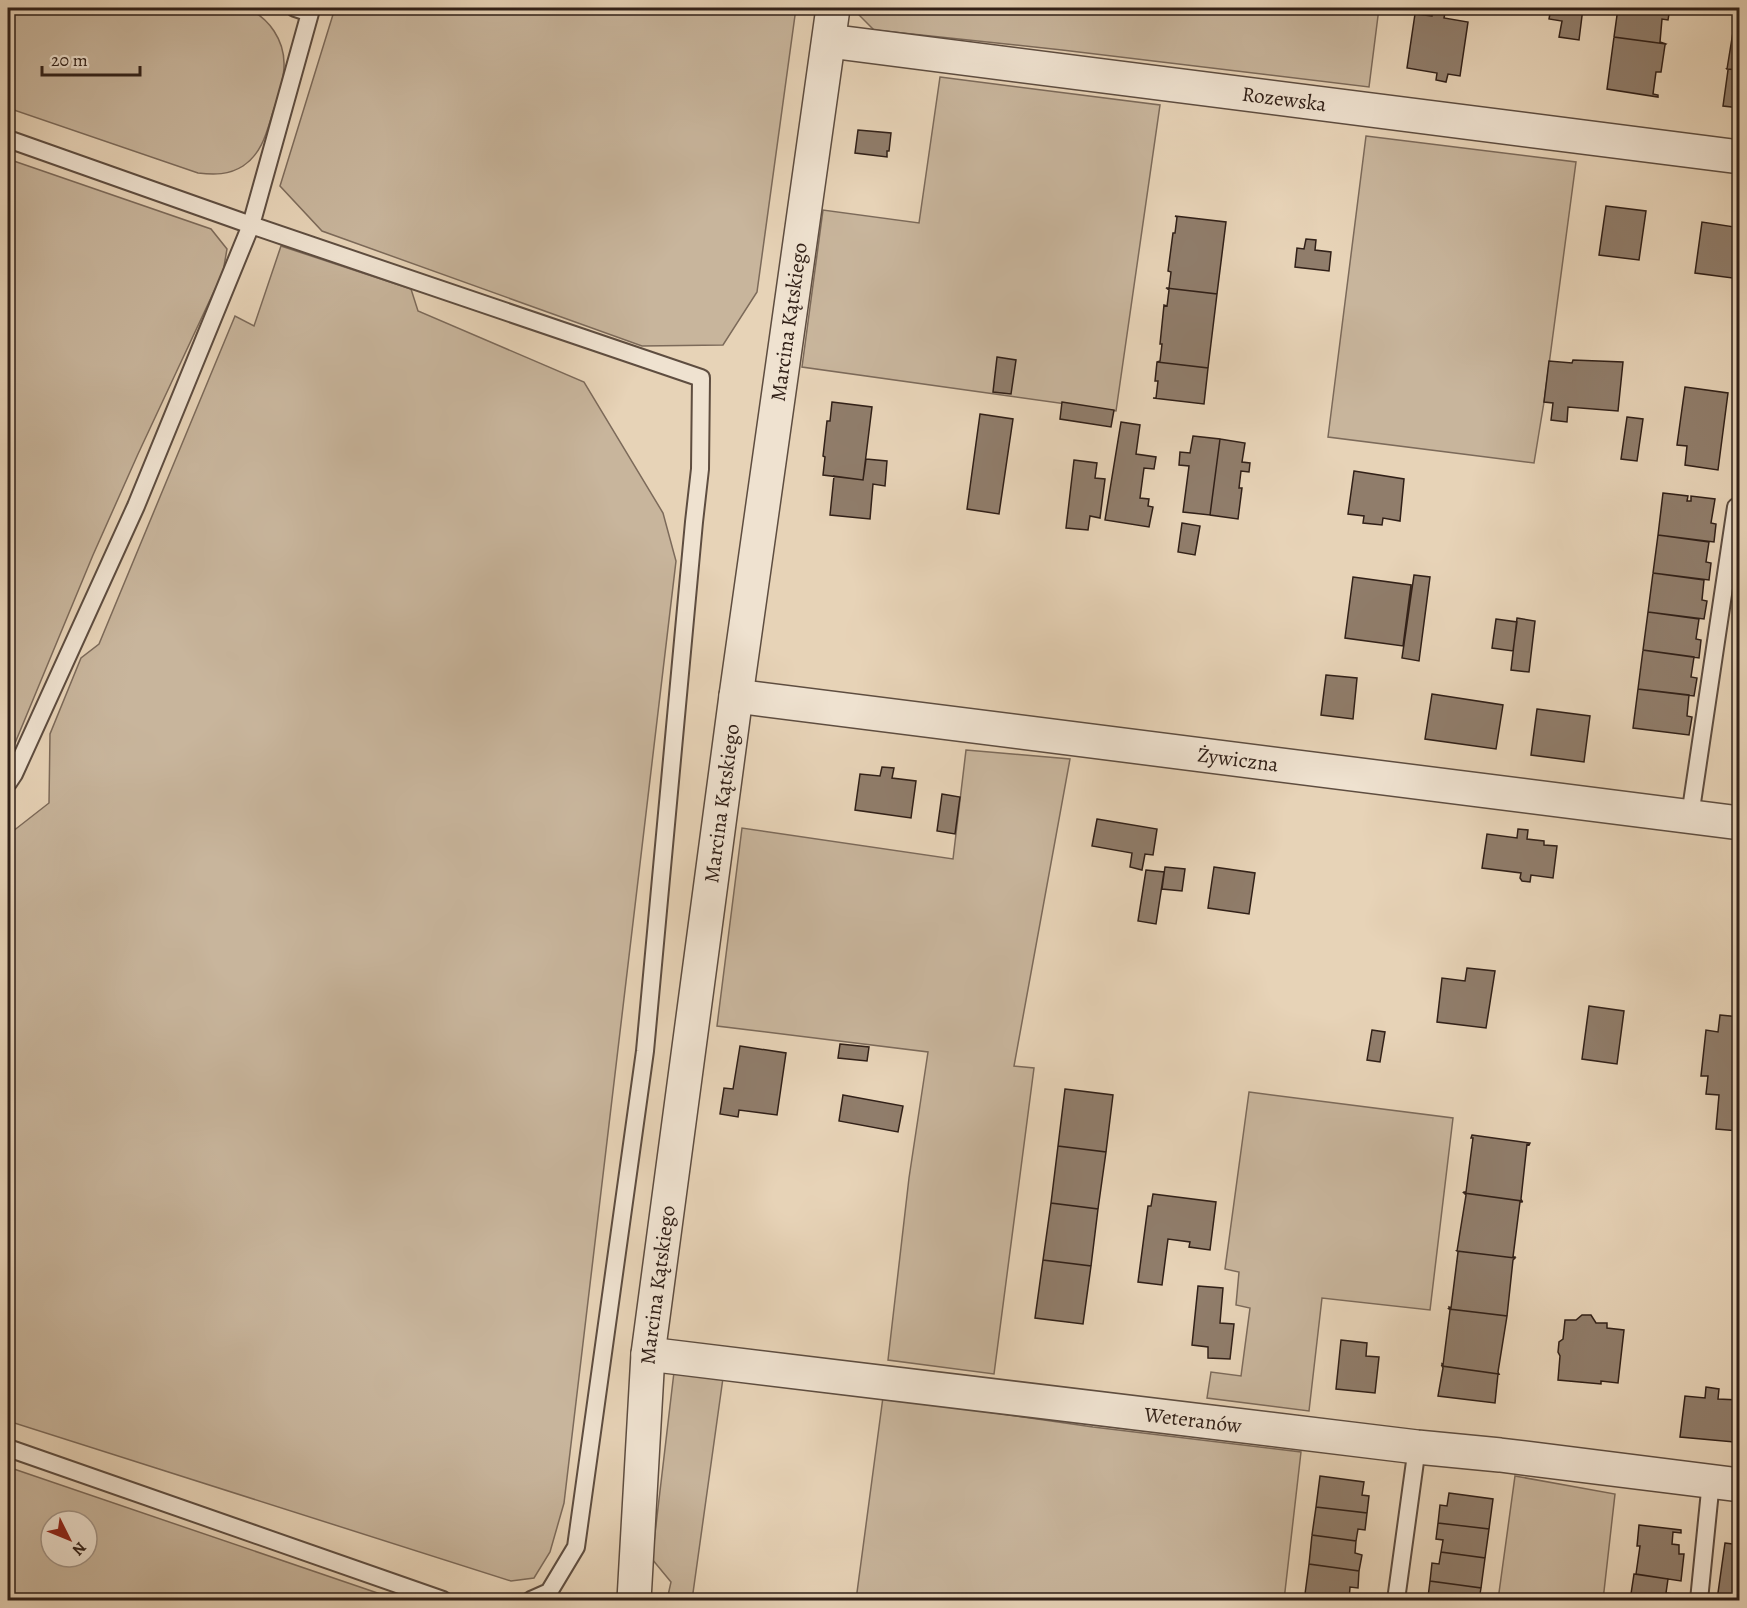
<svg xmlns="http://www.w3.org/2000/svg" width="1747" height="1608" font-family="Alegreya,serif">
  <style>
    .green { fill: #c8b59c; stroke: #7c6a5a; stroke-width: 1.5; fill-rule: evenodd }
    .building { fill: #907d6b; stroke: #312018; stroke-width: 1.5 }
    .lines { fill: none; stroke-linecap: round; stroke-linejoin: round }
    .lane-casing { stroke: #5e4d40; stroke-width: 20 }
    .street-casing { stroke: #5e4d40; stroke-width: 36 }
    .lane { stroke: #efe2d0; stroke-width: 16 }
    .street { stroke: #efe2d0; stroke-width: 33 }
    .labels { text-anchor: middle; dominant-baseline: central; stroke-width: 6; stroke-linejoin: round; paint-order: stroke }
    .street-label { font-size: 21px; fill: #312018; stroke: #efe2d0 }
  </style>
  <rect width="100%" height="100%" fill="#e7d3b7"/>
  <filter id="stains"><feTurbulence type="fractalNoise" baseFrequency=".00333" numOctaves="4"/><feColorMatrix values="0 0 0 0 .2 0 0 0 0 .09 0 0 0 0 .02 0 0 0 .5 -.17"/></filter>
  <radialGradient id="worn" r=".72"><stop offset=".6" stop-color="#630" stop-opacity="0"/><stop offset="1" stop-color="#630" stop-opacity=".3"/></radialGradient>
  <path class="green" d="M8,8H246C269,17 285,41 284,66C284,82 277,99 272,115C266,135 261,154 243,166C229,175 214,175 198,173L8,108Z
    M335,8H796L757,292L723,345L642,346L322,231L280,186Z
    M857,8H1379L1369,87L1062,50L874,30L858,14Z
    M940,77L1160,105L1116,411L802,367L823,210L919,223Z
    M1366,136L1576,162L1544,402L1534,463L1328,437Z
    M8,159L211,229L227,249L223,272L138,454L93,555L8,760Z
    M281,246L411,289L418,311L584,382L663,513L676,561L564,1503L550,1552L534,1578L511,1581L8,1421V835L49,803L50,734L81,658L99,644L235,316L254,326Z
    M966,750L1070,759L1014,1066L1034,1068L994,1374L888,1360L909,1178L928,1052L717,1026L742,828L953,859Z
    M1249,1092L1453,1118L1430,1310L1322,1298L1309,1411L1207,1398L1211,1372L1241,1376L1250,1308L1236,1305L1239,1272L1225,1269Z
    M674,1372L723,1378L692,1600H667L671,1582L652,1559Z
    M883,1397L1093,1427L1301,1452L1284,1600H856Z
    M8,1467L398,1600H8ZM51,1521H87V1557H51Z
    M1515,1476L1615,1494L1603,1600H1498Z"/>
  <path class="building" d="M1433,8H1446L1444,18L1468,22L1460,76L1448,74L1446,82L1436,80L1437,73L1407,68L1415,14L1432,16Z
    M1551,8H1583L1579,40L1559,37L1562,21L1549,19Z
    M1618,8H1670L1668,20L1662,19L1660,42L1666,44L1614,37Z
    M1736,8H1740V33L1733,32Z
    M1733,32L1740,33V70L1727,69Z
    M1614,37L1666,44L1665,45L1661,72H1656L1653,94L1658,95V97L1607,89Z
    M1727,69L1740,70V108L1723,106L1728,70Z
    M858,130L891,133L889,151H887V157L855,153Z
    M1606,206L1646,211L1639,260L1599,255Z
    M1175,216L1226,222L1217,294L1166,288H1169L1171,272L1168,271L1173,233H1175L1177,217Z
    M1736,218L1740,219V279L1695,273L1702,222L1734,227Z
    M1306,239L1316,240L1315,250L1331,252L1329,271L1295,267L1297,248L1304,249Z
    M1166,288L1217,294L1208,368L1157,362L1160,361L1162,344H1160L1164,305L1167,306L1169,290Z
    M997,357L1016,360L1011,394L993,392Z
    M1573,360L1623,362L1618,411L1568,407L1567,422L1551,420L1553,403L1544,402L1549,361L1572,363Z
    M1157,362L1208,368L1204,404L1153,398H1156L1158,381H1155Z
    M1685,387L1728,393L1718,470L1685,465L1687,446L1677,445Z
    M832,402L872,407L863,480L823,475L825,457L823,456L827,421H830Z
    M1062,402L1114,410L1111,427L1060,419Z
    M980,414L1013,419L999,514L967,509Z
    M1627,417L1643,419L1637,461L1621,459Z
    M1121,422L1140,425L1136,454L1156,457L1154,469L1144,468L1140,498L1149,499L1148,506L1153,507L1149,527L1105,520Z
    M1193,436L1220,439L1210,515L1183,512L1189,466L1179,465L1180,452L1190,453Z
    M1220,439L1245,443L1242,462L1250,463L1249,472L1241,471L1239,488H1242L1238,519L1210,515Z
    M866,459L887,461L885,486L873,484L870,519L830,515L834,476L863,480Z
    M1074,460L1097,463L1095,478L1105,479L1100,518L1090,516L1088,530L1066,528Z
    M1354,471L1404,479L1400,521L1383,518L1382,525L1363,523L1364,516L1348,514Z
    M1663,493L1688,496L1687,501H1691V496L1715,499L1711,523L1716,524L1714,542L1658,535Z
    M1182,523L1200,526L1195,555L1178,552Z
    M1658,535L1709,542L1706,562L1711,563L1709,580L1653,573Z
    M1653,573L1704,580L1702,600L1707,601L1704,619L1648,612Z
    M1414,575L1430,577L1419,661L1402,658Z
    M1353,577L1411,585L1403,646L1345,638Z
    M1648,612L1699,619L1696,639L1701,640L1699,658L1643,650Z
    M1517,618L1535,621L1529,672L1511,670Z
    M1496,619L1517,622L1513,651L1492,648Z
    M1643,650L1694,657L1691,677L1697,678L1694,696L1638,689Z
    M1326,675L1357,678L1353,719L1321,715Z
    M1638,689L1689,695L1687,716L1692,717L1689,735L1633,728Z
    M1432,694L1503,705L1496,749L1425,739Z
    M1537,709L1590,716L1584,762L1531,755Z
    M882,767L894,768L892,778L916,781L911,818L855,810L860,774L880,776Z
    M942,794L960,797L955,834L937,831Z
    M1097,819L1157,829L1153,855L1145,854L1142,870L1130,867L1132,853L1092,846Z
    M1518,829L1528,830L1527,839L1544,841V845L1557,846L1553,878L1531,875L1530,882L1522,881L1520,878L1521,873L1482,868L1487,834L1517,838Z
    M1165,867L1185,869L1182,891L1162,889Z
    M1214,867L1255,873L1249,914L1208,908Z
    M1146,870L1164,872L1156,924L1138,921Z
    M1467,968L1495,971L1486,1028L1437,1022L1442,978L1465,981Z
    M1589,1006L1624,1011L1617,1064L1582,1059Z
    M1720,1015L1740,1017L1739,1131L1716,1129L1719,1095L1706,1094L1708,1076H1701L1706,1030L1718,1032Z
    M1372,1030L1385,1032L1380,1062L1367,1060Z
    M840,1044L869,1047L867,1061L838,1058Z
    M740,1046L786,1053L777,1115L739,1110L738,1117L720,1114L724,1088L733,1089Z
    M1065,1089L1113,1095L1106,1152L1058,1146Z
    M843,1095L903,1106L898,1132L839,1121Z
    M1472,1135L1530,1143L1529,1145L1527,1144L1521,1199L1522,1201L1464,1193V1192H1466L1473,1138H1471Z
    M1058,1146L1106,1152L1098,1209L1051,1203Z
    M1464,1193L1522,1201V1202H1520L1513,1257H1515V1258L1457,1251L1466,1195Z
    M1153,1194L1216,1202L1210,1250L1189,1247L1190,1242L1168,1239L1162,1285L1138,1282L1148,1206H1151Z
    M1051,1203L1098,1209L1091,1266L1043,1260Z
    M1457,1251L1515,1258L1513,1260L1507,1316L1449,1309V1307L1451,1308L1458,1252Z
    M1043,1260L1091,1266L1083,1324L1035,1318Z
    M1198,1286L1223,1288L1220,1323L1234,1324L1230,1359L1208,1358V1347L1192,1345Z
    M1449,1309L1507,1316L1498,1372L1499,1374L1442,1366V1364L1443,1365L1450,1310Z
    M1582,1315H1591L1596,1323H1607V1328L1624,1330L1618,1383L1601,1381V1384L1558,1380L1560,1356L1558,1352L1559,1342L1563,1339L1565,1320H1576Z
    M1341,1340L1367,1343L1366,1356L1379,1357L1375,1393L1336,1389Z
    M1442,1366L1499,1374H1498L1495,1403L1438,1396L1443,1368Z
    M1706,1387L1719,1389L1718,1399L1739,1400L1734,1442L1680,1437L1685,1396L1705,1398Z
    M1320,1476L1364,1482L1362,1495L1369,1496L1367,1513L1316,1507Z
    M1449,1493L1493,1499L1489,1529L1438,1523L1440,1505L1447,1506Z
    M1316,1507L1367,1513L1365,1530L1358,1529L1356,1541L1312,1535Z
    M1438,1523L1489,1529L1485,1558L1441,1552L1443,1540L1436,1539Z
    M1639,1525L1681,1530V1533L1673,1532L1672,1544L1679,1545V1554H1684L1681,1581L1636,1574L1640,1546H1637Z
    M1312,1535L1356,1541L1355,1553L1362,1555L1359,1571L1309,1564Z
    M1725,1543L1740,1545V1600H1717Z
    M1441,1552L1485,1558L1481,1588L1430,1581L1432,1563L1439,1564Z
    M1309,1564L1359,1571L1358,1588L1350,1587L1349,1600L1305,1594Z
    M1634,1574L1668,1579L1666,1593L1673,1594V1600H1633L1634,1594H1631Z
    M1430,1581L1481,1588L1479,1600H1435V1598L1428,1597Z
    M1305,1594L1349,1600H1304Z"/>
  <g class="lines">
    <defs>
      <path id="lane" d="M8,139L251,225L701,378L700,469L694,522L645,1051L576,1547L549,1592L531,1600
        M8,783L14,774L136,506L251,225L310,13L295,8
        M1690,816L1736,507
        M8,1448L443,1600
        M1396,1600L1417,1447
        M1699,1600L1711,1481"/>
      <g id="street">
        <path id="s1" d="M829,41L1740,157"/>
        <path id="s2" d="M736,696L1740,823"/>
        <path id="s3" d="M648,1354L1417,1447L1500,1455L1740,1485"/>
        <path id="s4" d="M634,1600L648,1354L736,696L833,8"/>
      </g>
    </defs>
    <use href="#lane" class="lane-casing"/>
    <use href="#street" class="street-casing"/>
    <use href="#lane" class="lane"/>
    <use href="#street" class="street"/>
  </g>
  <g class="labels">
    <g class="street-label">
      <text stroke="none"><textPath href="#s1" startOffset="459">Rozewska</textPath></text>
      <text stroke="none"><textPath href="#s4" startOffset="1288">Marcina Kątskiego</textPath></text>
      <text stroke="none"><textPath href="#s2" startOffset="506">Żywiczna</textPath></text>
      <text stroke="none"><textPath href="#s4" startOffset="802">Marcina Kątskiego</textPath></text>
      <text stroke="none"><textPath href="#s4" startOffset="316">Marcina Kątskiego</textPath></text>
      <text stroke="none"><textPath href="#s3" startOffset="549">Weteranów</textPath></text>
    </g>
  </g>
  <rect width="1747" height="1608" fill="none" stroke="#e7d3b7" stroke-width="30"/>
  <rect x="9" y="9" width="1729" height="1590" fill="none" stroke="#312018" stroke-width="3"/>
  <rect x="15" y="15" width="1717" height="1578" fill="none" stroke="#312018" stroke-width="1.5"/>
  <g transform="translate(69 1539) rotate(133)"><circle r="28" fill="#efe2d0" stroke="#a39486" stroke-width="1.5"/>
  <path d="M0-4.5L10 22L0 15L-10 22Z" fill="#8f2418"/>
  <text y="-9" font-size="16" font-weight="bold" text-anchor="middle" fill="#312018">N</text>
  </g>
  <path d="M42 66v9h98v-9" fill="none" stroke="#312018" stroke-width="3"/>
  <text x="51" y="66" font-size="18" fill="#312018" stroke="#efe2d0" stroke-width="4.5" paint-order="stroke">20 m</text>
  <rect width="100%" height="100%" filter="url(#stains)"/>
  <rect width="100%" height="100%" fill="url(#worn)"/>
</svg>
